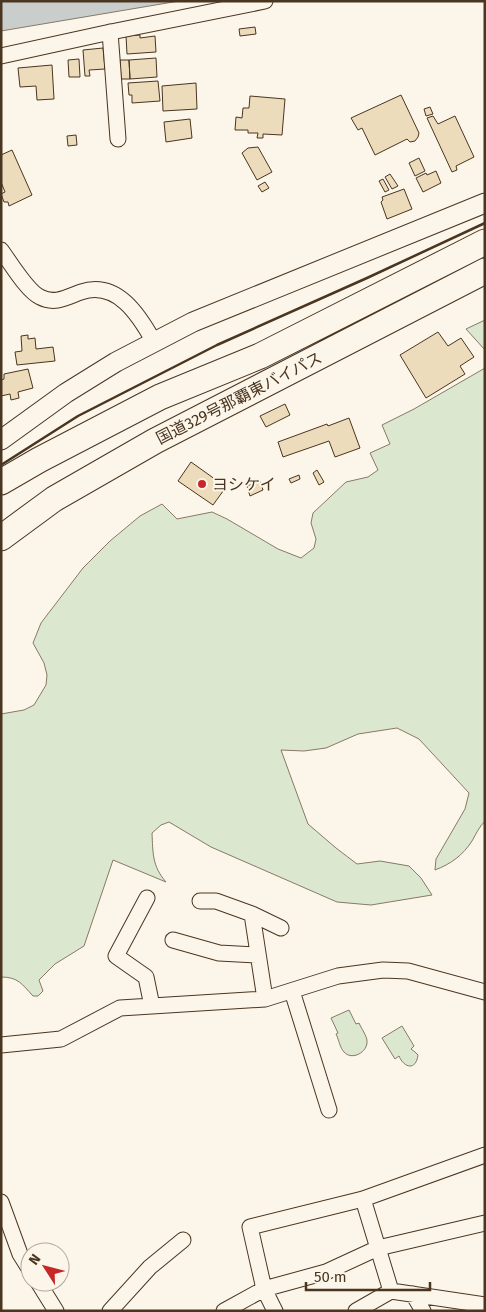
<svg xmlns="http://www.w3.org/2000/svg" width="486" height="1312" font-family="'Fira Sans','Noto Sans JP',sans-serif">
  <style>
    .green { fill: #dce7d0; stroke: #887966 }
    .water { fill: #c9cecd; stroke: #887966 }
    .building { fill: #ecdcbc; stroke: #4a3520 }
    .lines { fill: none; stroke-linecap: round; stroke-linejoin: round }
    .minor-casing { stroke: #4a3520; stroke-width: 17 }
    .tertiary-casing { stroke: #4a3520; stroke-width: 21 }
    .trunk-casing { stroke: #4a3520; stroke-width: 27 }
    .minor { stroke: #fbf6e9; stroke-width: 15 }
    .tertiary { stroke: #fbf6e9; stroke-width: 19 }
    .trunk { stroke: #fbf6e9; stroke-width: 25 }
    .wall { stroke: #4a3520; stroke-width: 2.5 }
    .poi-dot { fill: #c62828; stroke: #fbf6e9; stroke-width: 2 }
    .labels { text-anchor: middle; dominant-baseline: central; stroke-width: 4; stroke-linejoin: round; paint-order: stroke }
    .street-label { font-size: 16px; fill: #4a3520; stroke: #fbf6e9 }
    .poi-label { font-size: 16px; fill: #4a3520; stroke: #fbf6e9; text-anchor: start }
  </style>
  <rect width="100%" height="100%" fill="#fbf6e9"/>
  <path class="green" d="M485,320V350L466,329Z
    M485,368V821C479,827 476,834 472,841C463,855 451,864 435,870L436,859L465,809L469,793L419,739L397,728L358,734L326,748L304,751L281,750L308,824L336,848L357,864L380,861L409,866L421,878L432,895L371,905L337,902L211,847L169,822L161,825L152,833C153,853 152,866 166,882L113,860L84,946L55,964L39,980L43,991L38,996H33C22,984 18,977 1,977V714L24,710L34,705L46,685L47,675L44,663L33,643L41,623L83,568L110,541L140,516L162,504L177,519L212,512L227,519L278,549L301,558L314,548L316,539L311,523L313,513L346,482L368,477L378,470L370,453L390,444L382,425L414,409Z
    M349,1010L356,1024L359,1023C361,1028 367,1036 367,1041C368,1052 352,1061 344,1052C340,1048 339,1040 336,1034L338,1033L331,1018Z
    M402,1026L414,1046L411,1049L415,1052L418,1055C416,1071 404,1068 399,1056L395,1059L382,1038Z"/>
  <path class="water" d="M1,1H179L1,31Z"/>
  <path class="building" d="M255,27L256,34L240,36L239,29Z
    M140,35V38L155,36L156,52L127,54L126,36Z
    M103,48L105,69L89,70L90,76H85L83,50Z
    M156,58L157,77L130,79L129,60Z
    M79,59L80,77H69L68,60Z
    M120,60H129L130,79H121Z
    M52,65L54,99L37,100L36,86L20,87L18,68Z
    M158,81L160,101L132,103V95H129L128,83Z
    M196,83L197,109L163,111L162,86Z
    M401,95L419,133L418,137L415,141L410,142L407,139L375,155L362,128L358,130L351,118Z
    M250,96L285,99L282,135L263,134V138H257L258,133H248V130H235L236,117L242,118L243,108H249Z
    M430,107L433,114L426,116L424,109Z
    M433,116L438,124L455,116L474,157L456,166L457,170L452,172L427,118Z
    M190,119L192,138L166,142L164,122Z
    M76,135L77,145L68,146L67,136Z
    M258,147L272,172L257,180L242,153L248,148Z
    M12,150L32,195L9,206L8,202H4L1,194L5,192L1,182V155Z
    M419,158L425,171L415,176L409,163Z
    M436,171L441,183L423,192L416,178L426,173L427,175Z
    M390,174L398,186L392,189L385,177Z
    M383,179L389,190L385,192L379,181Z
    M265,182L269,188L262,192L258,186Z
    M404,189L412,209L387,219L381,202L383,200L382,197Z
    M438,332L448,346L461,338L474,357L460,366L465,374L426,398L400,355Z
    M28,335V339L35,338L36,349L53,347L55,361L17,365L15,352L22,351L21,336Z
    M28,369L33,388L18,392L19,398L11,400L10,394L1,396V380L4,379V374Z
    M285,404L290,415L266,427L260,416Z
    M349,418L360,448L335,457L329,441L283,457L278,442L327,424L328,426Z
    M191,462L226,487L213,505L178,481Z
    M317,470L324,482L319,485L313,473Z
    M299,475L300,479L291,483L289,479Z
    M260,481L263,490L250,496L247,486Z"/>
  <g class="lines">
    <defs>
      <path id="minor" d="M110,32L118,139
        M1,56L106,33L265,1
        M1,250C10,262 27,291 40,297C55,305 67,297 81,292C117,280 139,315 154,342
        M147,898L116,956L146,977L152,1006
        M200,901H216L252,914L281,928
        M252,914L265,999
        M173,940L219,953L258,955
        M292,991L329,1110
        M1,1045L61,1039L120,1008L265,999L338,976L383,970L408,971L485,992
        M363,1199L391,1291L485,1305
        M1,1202L20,1254L30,1270
        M38,1282L56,1311
        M413,1294L423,1311
        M110,1311L150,1267L183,1240
        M224,1311L264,1289L326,1272L378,1248L485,1223
        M275,1311L264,1289L250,1227L363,1199L485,1155
        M356,1311L391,1291"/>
      <path id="tertiary" d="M1,440L66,393L116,362L193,322L485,203"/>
      <path id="trunk" d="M1,482L39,460L160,397L260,356L485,242
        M1,538L54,499L155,441L485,271"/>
    </defs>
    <use href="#minor" class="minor-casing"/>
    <use href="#tertiary" class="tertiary-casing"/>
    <use href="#trunk" class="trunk-casing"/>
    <use href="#minor" class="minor"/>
    <use href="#tertiary" class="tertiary"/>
    <use href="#trunk" class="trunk"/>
    <path class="wall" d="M1,465L78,416L217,345L367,278L485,223"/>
  </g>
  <circle class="poi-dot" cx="202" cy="484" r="5"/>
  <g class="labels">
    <g class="street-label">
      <text transform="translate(239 398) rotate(-27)">国道329号那覇東バイパス</text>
    </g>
    <g class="poi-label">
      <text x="212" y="484">ヨシケイ</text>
    </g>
  </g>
  <rect width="486" height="1312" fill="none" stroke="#4a3520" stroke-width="5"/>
  <g transform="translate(45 1267) rotate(306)"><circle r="24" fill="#fbf6e9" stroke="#b4a999"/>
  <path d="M0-4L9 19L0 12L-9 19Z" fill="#c62828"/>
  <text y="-8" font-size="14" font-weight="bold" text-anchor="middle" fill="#4a3520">N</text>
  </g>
  <path d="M306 1282v8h124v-8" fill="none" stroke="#4a3520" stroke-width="2.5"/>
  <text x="314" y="1282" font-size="15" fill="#4a3520" stroke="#fbf6e9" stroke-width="4" paint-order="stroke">50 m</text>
</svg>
